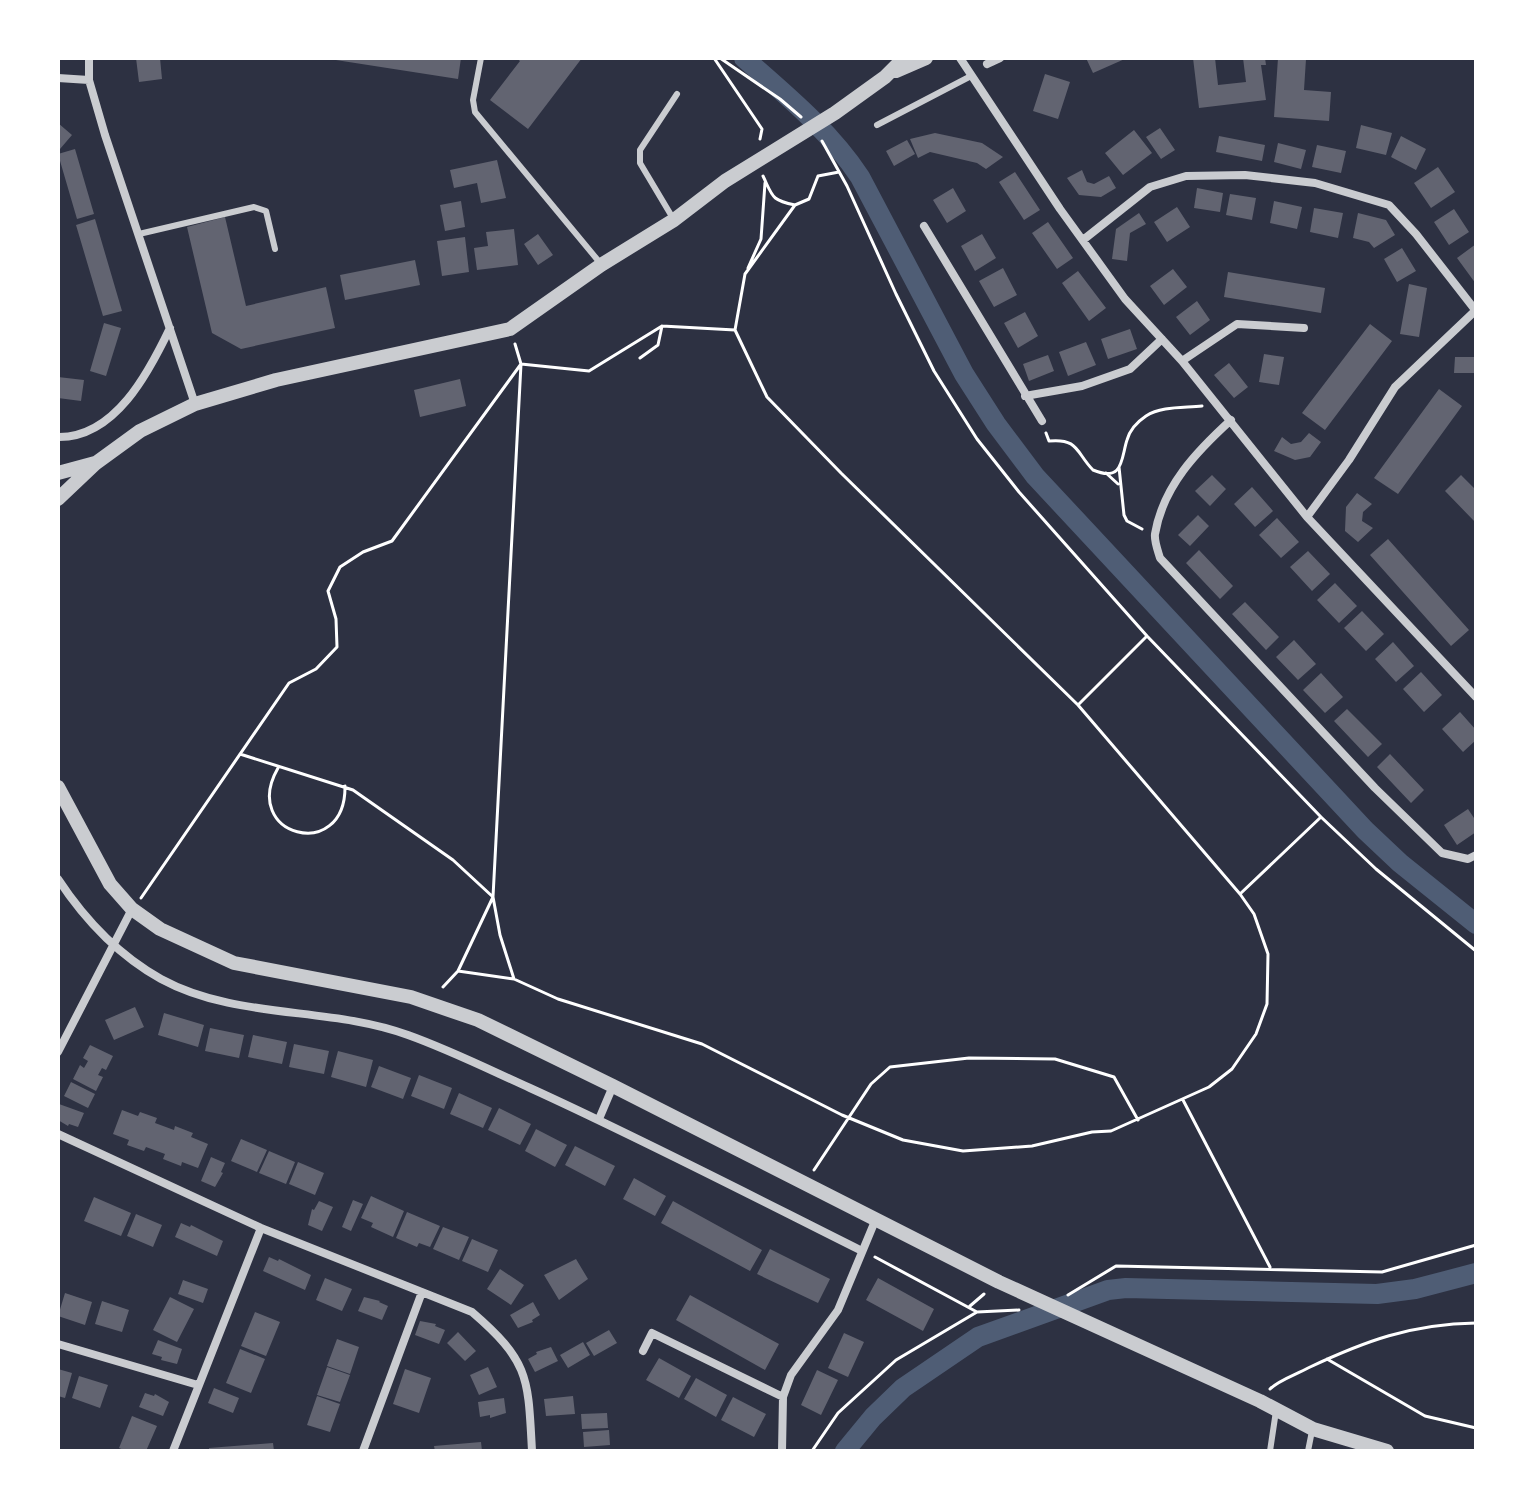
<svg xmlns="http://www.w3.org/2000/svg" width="1534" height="1509" font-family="'DM Sans',sans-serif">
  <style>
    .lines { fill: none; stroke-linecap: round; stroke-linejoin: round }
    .canal { stroke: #4f5d75; stroke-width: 20 }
    .building { fill: #626471 }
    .path { stroke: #fff; stroke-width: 3 }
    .service { stroke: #caccd0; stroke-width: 6 }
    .minor { stroke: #caccd0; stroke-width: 8 }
    .tertiary { stroke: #caccd0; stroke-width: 14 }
  </style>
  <rect width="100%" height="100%" fill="#2d3142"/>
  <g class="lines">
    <path class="canal" d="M744,58C786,95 829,130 860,177L964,374L996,424L1035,476L1365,830L1400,863L1476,924
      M845,1451L873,1417L903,1388L978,1337L1108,1290L1126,1288L1377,1294L1415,1289L1476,1273"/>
  </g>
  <path class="building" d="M136,58H160L162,79L139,82Z
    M323,58H461L458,79Z
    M516,58H582L528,129L490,100L520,61Z
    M1086,58H1127L1093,73Z
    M1193,58H1215L1218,85L1246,82L1243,58H1265L1266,65H1261L1266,100L1199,108Z
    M1278,58L1306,59L1304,90L1331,92L1329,121L1274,117Z
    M1045,74L1070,82L1058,119L1033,111Z
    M58,123L72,135L60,149L58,147Z
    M1361,125L1392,133L1386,155L1356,148Z
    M1160,128L1175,150L1161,159L1146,137Z
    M1134,130L1152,153L1123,175L1105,153Z
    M935,133L982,143L1003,157L986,169L977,163L930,152L918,158L910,139Z
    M1219,136L1265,145L1262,161L1216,152Z
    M1401,136L1426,149L1416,170L1391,157Z
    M907,140L915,154L894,166L886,151Z
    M1278,143L1306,150L1301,169L1274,162Z
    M1317,145L1346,151L1341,173L1312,167Z
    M75,149L94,214L77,219L58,154Z
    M497,160L506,198L481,203L477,183L454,188L450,170Z
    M1438,167L1455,192L1431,208L1414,183Z
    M1082,170L1087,182L1094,184L1109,176L1116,188L1101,197L1079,195L1067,178Z
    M1015,172L1040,210L1024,220L999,182Z
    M953,188L966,211L947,223L933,200Z
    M1197,188L1223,193L1220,212L1194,208Z
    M1230,194L1256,198L1252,220L1226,215Z
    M461,201L465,227L445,231L440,205Z
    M1274,201L1302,207L1297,229L1270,223Z
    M1177,207L1190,227L1167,242L1154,222Z
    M1314,208L1343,213L1338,238L1310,232Z
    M1454,209L1469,232L1449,245L1434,222Z
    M1139,213L1146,224L1130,233L1127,261L1112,259L1116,229Z
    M1358,213L1386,220L1395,235L1374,248L1369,242L1353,238Z
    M225,217L246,306L326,287L335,328L241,349L212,333L187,227Z
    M95,219L122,311L103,316L76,225Z
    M1048,222L1073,258L1057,269L1032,233Z
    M514,229L518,265L477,270L474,248L488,246L486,232Z
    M538,234L553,255L538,265L524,244Z
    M982,234L996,258L975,271L961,246Z
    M465,237L469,272L442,276L437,241Z
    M1476,244V284L1457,258Z
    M1402,248L1416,271L1397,282L1384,259Z
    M415,260L420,285L345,300L340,275Z
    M1003,268L1017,295L994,307L979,281Z
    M1173,269L1187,287L1164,305L1150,286Z
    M1078,271L1106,308L1089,321L1062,283Z
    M1228,272L1325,288L1321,313L1224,297Z
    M1409,284L1427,288L1419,337L1400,334Z
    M1197,301L1210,320L1190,335L1176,317Z
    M1025,312L1038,336L1018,348L1004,323Z
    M104,323L121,328L106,376L90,371Z
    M1370,324L1392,341L1325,430L1302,413Z
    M1130,329L1137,349L1108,359L1101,339Z
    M1086,342L1096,365L1068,376L1059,352Z
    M1264,354L1284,357L1279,385L1259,382Z
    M1048,355L1054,371L1029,381L1023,364Z
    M1455,357H1476V373H1454Z
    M1229,363L1248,387L1234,398L1214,375Z
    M58,377L84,380L81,401L58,398Z
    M460,379L466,406L420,417L414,390Z
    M1439,389L1462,406L1398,494L1374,478Z
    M1309,433L1321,442L1310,457L1295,460L1274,451L1282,437L1291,444L1301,442Z
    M1212,475L1226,489L1210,506L1195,491Z
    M1461,475L1476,490V523L1445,491Z
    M1252,487L1273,511L1255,527L1234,504Z
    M1357,493L1372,504L1363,512L1362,521L1373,528L1358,542L1345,531L1346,507Z
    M1198,515L1209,526L1190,546L1178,535Z
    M1277,518L1299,542L1281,558L1259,535Z
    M1388,539L1469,630L1451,646L1370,555Z
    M1199,550L1233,586L1220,599L1186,563Z
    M1308,551L1330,574L1312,591L1290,567Z
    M1335,583L1357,606L1339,623L1317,600Z
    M1245,602L1279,637L1266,650L1232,614Z
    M1362,611L1384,634L1366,651L1344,628Z
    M1294,640L1316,664L1298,680L1276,657Z
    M1393,642L1414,666L1396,682L1375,659Z
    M1421,672L1442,695L1424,712L1403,689Z
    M1321,673L1343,697L1325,713L1303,690Z
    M1347,709L1382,744L1368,757L1334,721Z
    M1460,712L1476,730V740L1463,752L1442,729Z
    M1390,754L1424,790L1411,803L1377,767Z
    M1468,809L1476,821V832L1457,845L1444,825Z
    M135,1007L144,1027L114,1040L105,1020Z
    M164,1013L204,1025L198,1047L158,1035Z
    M210,1028L244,1035L239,1058L205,1051Z
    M253,1035L287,1042L282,1064L248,1057Z
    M294,1044L329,1051L324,1074L289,1067Z
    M90,1045L113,1056L106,1070L102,1068L98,1075L103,1077L96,1091L73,1079L80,1065L84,1068L88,1061L83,1058Z
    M338,1051L373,1060L366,1087L331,1077Z
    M379,1066L411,1078L403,1099L371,1087Z
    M419,1075L452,1088L444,1109L411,1096Z
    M71,1082L95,1094L88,1108L64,1096Z
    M459,1093L492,1108L483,1128L450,1114Z
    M59,1104L84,1113L78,1127L69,1124L68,1126L58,1120Z
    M499,1108L531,1124L520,1145L488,1130Z
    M122,1110L138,1116L140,1112L157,1118L155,1123L174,1130L175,1126L193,1133L191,1137L208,1144L198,1168L182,1162L181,1166L163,1159L165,1154L146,1147L144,1151L127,1145L129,1140L113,1134Z
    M536,1129L567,1145L555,1167L525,1151Z
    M241,1139L267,1150L257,1172L231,1161Z
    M575,1146L615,1166L605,1186L565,1165Z
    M269,1151L295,1162L286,1184L259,1173Z
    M211,1157L225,1163L221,1172L223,1173L215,1187L201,1181Z
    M298,1162L324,1173L315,1195L289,1184Z
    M634,1178L666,1196L655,1216L623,1199Z
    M371,1196L404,1211L393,1237L371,1227L373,1223L361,1218Z
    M94,1197L131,1213L121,1236L84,1221Z
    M353,1200L363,1204L351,1231L342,1227Z
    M319,1201L333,1207L322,1231L308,1225L312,1209L314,1210Z
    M673,1201L762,1250L750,1271L661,1223Z
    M407,1212L440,1226L430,1247L419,1243L417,1247L396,1238Z
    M136,1214L162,1225L153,1247L127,1236Z
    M181,1223L190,1227L191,1225L223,1241L217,1256L175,1237Z
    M443,1227L469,1237L459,1260L433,1249Z
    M472,1239L498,1250L488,1272L462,1261Z
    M770,1249L830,1279L818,1303L757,1274Z
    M269,1257L278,1261L279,1259L311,1275L305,1290L263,1271Z
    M576,1259L588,1279L559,1300L544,1275Z
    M500,1269L524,1285L511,1305L487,1289Z
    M325,1278L352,1289L342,1311L316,1300Z
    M878,1278L934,1309L923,1331L866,1300Z
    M183,1280L208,1289L203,1303L178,1294Z
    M65,1293L92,1302L85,1325L58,1316Z
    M690,1295L779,1344L765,1370L676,1320Z
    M170,1297L194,1309L177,1342L153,1330Z
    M364,1297L380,1301L379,1302L388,1306L382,1320L358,1311Z
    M102,1301L129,1310L122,1332L95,1324Z
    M533,1302L540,1315L532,1320L533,1322L518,1328L510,1315Z
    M255,1312L280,1322L266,1356L241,1346Z
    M420,1321L436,1324L435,1326L445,1330L439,1344L415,1335Z
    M609,1330L617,1343L594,1356L586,1343Z
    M458,1332L476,1351L465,1361L447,1343Z
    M844,1333L864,1342L848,1377L828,1368Z
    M337,1339L359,1347L350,1374L327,1366Z
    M158,1340L182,1349L177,1364L161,1360L162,1357L152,1354Z
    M583,1342L590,1355L568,1368L560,1355Z
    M551,1347L558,1361L535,1372L528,1359L537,1354L536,1352Z
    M240,1349L265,1359L251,1393L226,1383Z
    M659,1358L691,1376L679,1398L646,1380Z
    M327,1367L350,1375L340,1402L317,1395Z
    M488,1367L497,1387L479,1395L470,1375Z
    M58,1369L72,1373L65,1398L58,1396Z
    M405,1369L431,1378L419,1413L393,1404Z
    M817,1370L838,1380L821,1415L801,1405Z
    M79,1376L108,1385L100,1408L72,1398Z
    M696,1378L727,1395L716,1417L684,1399Z
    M214,1388L239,1398L233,1413L208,1403Z
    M145,1393L154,1396L155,1394L169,1402L163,1416L139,1407Z
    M317,1396L340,1404L330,1432L307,1425Z
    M573,1396L575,1414L546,1416L544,1399Z
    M733,1397L766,1414L754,1437L721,1420Z
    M504,1398L506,1413L490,1418V1415L480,1417L478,1402Z
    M607,1413L608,1428L582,1429L581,1414Z
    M132,1416L157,1426L146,1451H126L119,1448Z
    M609,1430L610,1445L584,1447L583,1432Z
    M481,1442L482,1451H435L434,1446Z
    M273,1443L274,1451H209V1448Z"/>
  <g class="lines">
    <path class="path" d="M714,58L762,129L760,139
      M720,58L780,99L801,117
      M822,141L847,186L896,294L934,371L977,439L1019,492L1147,636L1321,817L1376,869L1476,951
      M763,176C773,197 771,200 795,205
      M748,268L761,239L765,183
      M640,358L658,345L662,326
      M1046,433L1049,441C1079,438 1076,453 1093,470C1124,483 1121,458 1127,440C1130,429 1137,422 1146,416C1161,406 1184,408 1202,406
      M1119,467L1124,515L1127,521L1142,529
      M1106,473L1118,484
      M1078,705L1146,637
      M240,754L353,790L453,860L493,897L521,364L589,371L662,326L735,330
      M278,768C239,836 346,864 345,786
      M1240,894L1321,817
      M141,898L289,683L316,669L337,647L336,619L328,591L340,567L363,552L392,541L521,364L515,344
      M458,971L514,979
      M443,987L458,971L493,897L500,935L514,979L558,999L702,1044L842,1115L903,1140L963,1151L1032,1146L1092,1132L1111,1131L1209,1087L1232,1069L1256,1034L1267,1004L1268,954L1254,914L1240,894L1078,705L841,473L767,397L735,330L745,274L795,205L809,199L818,176L839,172
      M1183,1100L1270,1267
      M814,1170L871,1084L890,1067L969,1058L1055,1059L1114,1077L1138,1120
      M875,1257L977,1312
      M1068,1295L1116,1266L1382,1272L1476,1245
      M970,1306L984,1294
      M1327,1359L1425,1416L1476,1428
      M1270,1389C1279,1380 1295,1375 1308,1368C1365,1341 1411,1324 1476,1323
      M812,1451L838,1413L896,1360L977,1312L1019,1310"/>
    <path class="service" d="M481,58L473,100L475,112L601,264
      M877,125L971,76
      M674,220L640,163V150L677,94
      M139,234L254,207L266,211L275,249
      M1270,1451L1276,1411
      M1308,1451L1312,1431"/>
    <path class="minor" d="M89,58V80L105,135L195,404
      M960,58L1060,209L1125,299L1182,361L1307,517L1476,697
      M987,64L1000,58
      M58,78L89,80
      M924,226L1042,421
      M1083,240L1150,187L1186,176L1245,175L1315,183L1389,205L1416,234L1476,311
      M1182,361L1237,324L1304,328
      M1025,396L1082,386L1130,369L1162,339
      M1231,420C1197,451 1163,486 1155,534C1154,541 1158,551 1160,558L1375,788L1442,853L1468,859L1476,855
      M58,437C115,438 149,372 170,328
      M1307,517L1349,460L1395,387L1476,310
      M58,879C85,920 118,955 161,979C236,1020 329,1006 408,1035C450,1050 490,1070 530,1088C642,1139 752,1196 862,1251
      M58,1052L132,909
      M599,1119L613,1086
      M58,1134L261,1228L472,1312C530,1362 528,1378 532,1451
      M58,1344L198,1385
      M643,1351L652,1333L783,1397
      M173,1451L261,1228
      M363,1451L422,1292
      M782,1451L783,1397L791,1375L838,1310L875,1221"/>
    <path class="tertiary" d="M896,71L926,58
      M58,473L95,463
      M58,499L96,463L140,431L195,404L276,380L510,329L601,265L674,220L725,181L835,113L885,77L904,58
      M58,787L110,884L132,909L160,929L234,963L411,997L478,1020L613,1086L999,1282L1260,1401L1313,1429L1387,1451"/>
  </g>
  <rect width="1534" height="1509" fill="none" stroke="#ffffff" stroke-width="120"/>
</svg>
